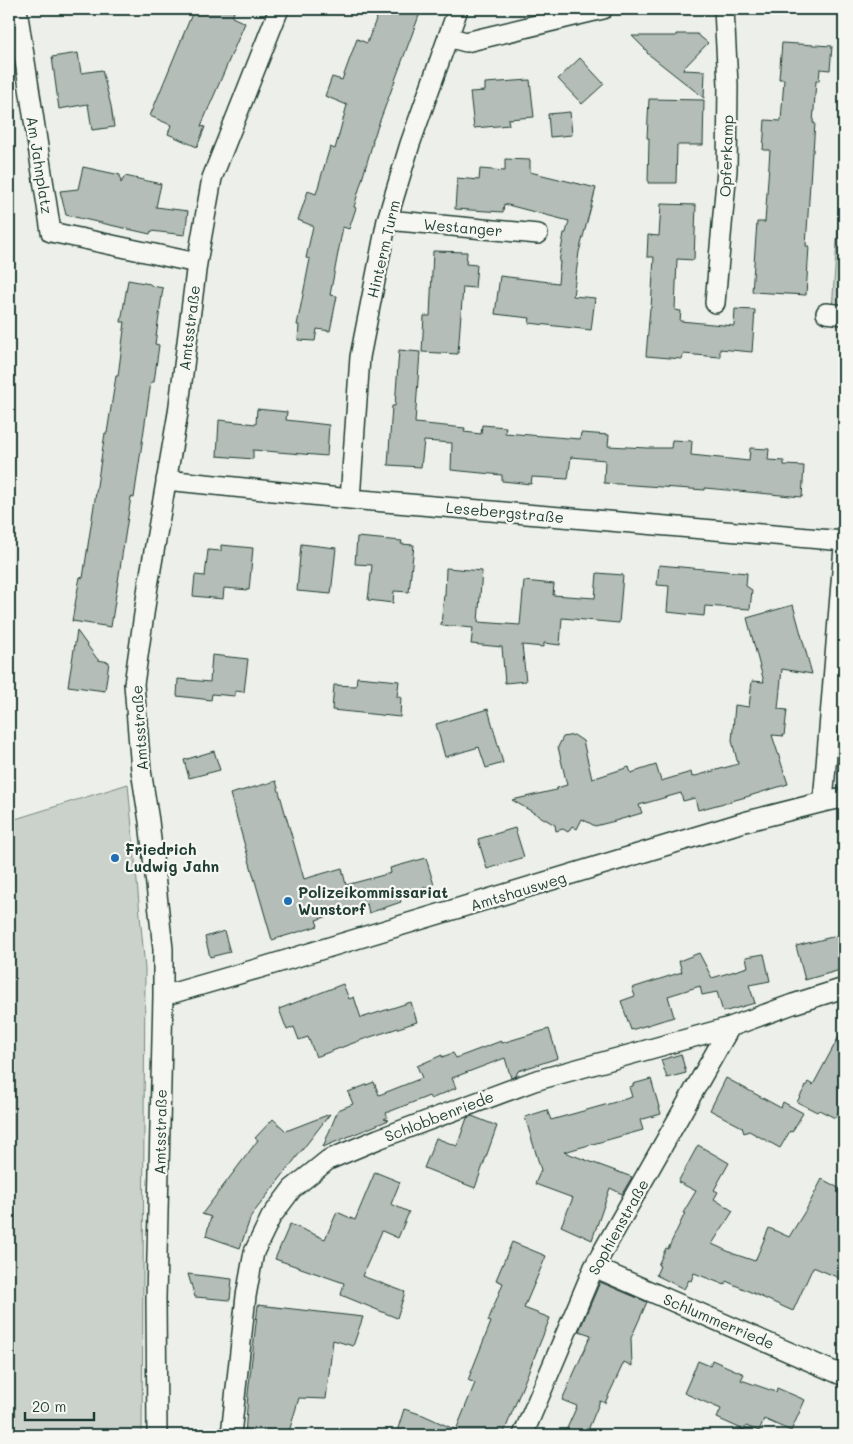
<svg xmlns="http://www.w3.org/2000/svg" width="853" height="1444" font-family="Mali,sans-serif">
  <style>
    .green { fill: #cbd2cc; stroke: #758880 }
    .building { fill: #b4bdb8; stroke: #1f3d34 }
    .lines { fill: none; stroke-linecap: round; stroke-linejoin: round }
    .minor-casing { stroke: #1f3d34; stroke-width: 22 }
    .minor { stroke: #f6f6f2; stroke-width: 19 }
    .poi-dot { fill: #1f6fb2; stroke: #f6f6f2; stroke-width: 2 }
    .labels { text-anchor: middle; dominant-baseline: central; stroke-width: 4.5; stroke-linejoin: round; paint-order: stroke }
    .street-label { font-size: 15px; fill: #1f3d34; stroke: #f6f6f2 }
    .poi-label { font-size: 15px; font-weight: bold; fill: #1f3d34; stroke: #f6f6f2; text-anchor: start }
  </style>
  <rect width="100%" height="100%" fill="#edefea"/>
  <filter id="ink" filterUnits="userSpaceOnUse"><feTurbulence type="fractalNoise" baseFrequency=".02" numOctaves="2"/><feDisplacementMap in="SourceGraphic" scale="10" xChannelSelector="R" yChannelSelector="G"/><feConvolveMatrix kernelMatrix="1 2 1 2 8 2 1 2 1" color-interpolation-filters="sRGB"/></filter>
  <g filter="url(#ink)">
    <path class="green" d="M840,201L844,202V311L832,309Z
      M128,784L145,969L142,1435H9V821Z"/>
    <path class="building" d="M194,9H235L232,17L245,23L201,126L205,127L197,147L168,134L171,125L150,116Z
      M380,9H408L420,13L372,142H373L354,207L356,208L349,229L343,227L330,295L337,296L330,331L317,329L315,341L298,340L299,325H297L310,259L306,258L313,226L298,220L308,191L316,194L330,147L335,149L347,105L325,96L332,77L342,80L357,39L367,43Z
      M676,34H697L708,43L682,70L705,71L704,98L647,53V51L632,36H676Z
      M782,43L832,46L830,70L820,69L819,81H816L813,123H815L813,152H812L806,246H809L806,295L752,292L757,222H765L770,150H763L765,120L781,121L784,79H779Z
      M78,53L81,73L102,70L111,106L114,127L92,130L88,104L59,109L52,57Z
      M580,58L604,84L582,104L558,79Z
      M530,80L534,117L508,119L509,125L474,128L470,92L485,91V83Z
      M649,99L704,100L703,145H677L676,183H648L649,138H647Z
      M570,112L572,135L550,137L548,114Z
      M505,159L530,160V172L596,188L579,252L573,296L595,298L591,330L529,323L530,318L495,314L500,276L558,283L560,262H559L564,233H566L569,221L504,204L503,212L455,209L457,178L479,180L480,169L505,171Z
      M83,167L120,175L121,183L125,176L161,184L156,207L188,211L185,235L151,231L150,234L66,215L60,191L78,189Z
      M661,204L696,205L694,260L677,259L675,310L681,311L680,321L734,326L735,309L755,310L752,352L720,349V357L683,354L682,359L646,356L650,308H651L654,257H647L648,235L659,236Z
      M433,251L467,252L466,264L477,265L475,288L463,287L458,354L422,352L424,316H430Z
      M128,280L150,284L152,286L163,288L155,344L159,345L154,382H151L134,498L131,497L111,627L72,621L80,577L83,578L105,433H107L116,376H118L125,322H121Z
      M399,350L420,352L415,423L465,428L464,432L481,434L482,425L506,427L505,433L580,439L581,433L609,435L608,446L647,448H671L672,440L692,441L691,455L749,461L750,448L769,449L768,460L784,461V465L804,466L802,497L705,488V490L604,483L605,460L571,457L568,479L532,477L531,484L502,481V475L451,470L452,443L424,441L421,467L388,465L392,406H395Z
      M257,409L287,412L286,420L329,425L327,456L253,450V459L217,456L219,420L256,424Z
      M357,537L402,541L401,544L414,545L409,592L394,591L393,603L368,600L372,565L355,564Z
      M301,544L336,548L331,594L297,591Z
      M221,545L253,548L249,590L224,588L223,599L193,596L195,575L205,576L208,550L221,551Z
      M659,565L747,573L746,586L752,590L750,609L705,606L704,616L667,612L669,586L657,585Z
      M446,568L482,571L478,622L520,625L524,581L554,584L553,595L595,598L597,573L623,575L619,623L562,618L560,645L544,643V647L522,645L526,681L505,683L502,647L471,644L473,628L441,625L444,595L445,596Z
      M793,605L812,674L782,669L778,709L787,710L784,736L772,735L788,784L746,797L698,810L695,798L683,801L681,793L639,805L642,813L615,821L595,826L582,819L577,829L572,826L568,832L563,829L556,831L555,825L512,800L556,790L557,788L567,785L558,747L563,737L574,735L583,741L592,779L629,767L631,773L656,765L661,781L691,772L692,777L738,764L732,741L735,705L749,707L752,681L764,682L747,618Z
      M77,631L98,660L109,662L105,691L68,686Z
      M212,655L248,659L244,692L235,691V696L212,694L211,700L177,696L178,679L210,682Z
      M357,677L399,681L397,697H401L400,717L332,710L334,685L356,686Z
      M488,709L503,763L486,768L479,747L445,757L436,724Z
      M214,751L220,770L189,778L184,760Z
      M276,781L304,879L342,868L346,885L391,873L390,868L426,858L434,885L399,895L401,902L369,913L367,904L316,920L318,926L272,940L230,794Z
      M515,828L524,857L487,869L478,839Z
      M224,931L230,952L210,957L205,937Z
      M844,934V969L805,980L796,946Z
      M699,953L712,978L748,967L746,957L764,954L770,981L749,985L755,1003L723,1012L717,992L702,995L700,986L668,996L674,1017L631,1030L621,1001L635,996L632,988L682,972L679,961Z
      M343,984L349,999L354,997L361,1018L411,1002L417,1022L364,1039L316,1057L308,1037L299,1040L294,1027L287,1030L279,1009Z
      M844,1027V1101L835,1118L819,1110L817,1112L797,1102L808,1082L813,1085Z
      M549,1029L558,1058L518,1071L516,1076L511,1078L505,1058L452,1078L456,1088L431,1099L429,1096L386,1113L388,1117L384,1119L389,1120L323,1147L338,1110L353,1104L348,1092L374,1082L379,1095L422,1078L417,1066L442,1055V1057L453,1053L456,1058L501,1041L502,1043Z
      M681,1054L686,1073L667,1078L661,1060Z
      M726,1078L781,1108L783,1102L803,1113L792,1132L790,1131L780,1148L749,1131L744,1133L742,1127L710,1110Z
      M651,1079L661,1114L640,1120L643,1130L564,1152L632,1177L622,1194L610,1188L592,1240L561,1226L573,1198L535,1184L541,1170L525,1117L547,1110L551,1120L612,1103L632,1097L629,1087L633,1086V1084Z
      M330,1114L251,1216L240,1248L206,1236L211,1217L202,1214L258,1140L255,1138L273,1119L286,1131Z
      M472,1116L497,1126L475,1188L424,1168L436,1138L457,1146L467,1118Z
      M698,1145L729,1163L714,1190L718,1192L714,1199L733,1211L712,1244L734,1254L755,1261L769,1228L789,1237L807,1208L822,1179L844,1191V1280L813,1267L793,1311L726,1281L725,1285L694,1273L691,1281L689,1280L684,1289L656,1275L660,1266L658,1265L666,1248L668,1249L685,1213H683L696,1191L678,1182Z
      M375,1172L400,1182L391,1204L409,1212L398,1238L382,1231L362,1276L405,1292L397,1318L341,1295L344,1283L275,1259L290,1224L325,1239L337,1212L355,1220Z
      M512,1242L546,1256L524,1308L550,1318L503,1435H396L404,1409L423,1415L456,1430L475,1383L468,1380L491,1322L488,1321L503,1283L496,1280Z
      M188,1274L232,1279L230,1300L195,1297Z
      M600,1282L647,1302L631,1338L632,1366L624,1362L605,1403L600,1401L586,1435H564L577,1406L562,1400L591,1335L579,1331Z
      M258,1305L363,1317L353,1346L333,1340L326,1399L299,1398L288,1435H245L248,1394Z
      M712,1360L744,1374L741,1380L776,1392L777,1388L805,1400L791,1431L764,1419L759,1431L746,1426L744,1430L717,1418L721,1409L684,1393L698,1361L710,1366Z"/>
    <g class="lines">
      <defs>
        <path id="minor" d="M17,9L51,232L197,263
          M448,37L466,42L603,9
          M387,220L538,234
          M715,303L727,170L728,85L724,9
          M826,313L844,315
          M166,480L350,499L844,541
          M350,499L360,357L387,220L410,144L458,9
          M823,802L844,547
          M163,996L260,968L744,822L823,802L844,798
          M594,1267L844,1376
          M157,1435L156,1298L163,996V949L149,821L141,770L134,684L148,586L178,413L197,263L212,178L279,9
          M231,1435L246,1296L254,1252L271,1217L292,1189L328,1160L378,1139L534,1081L730,1027L793,1004L844,988
          M523,1435L594,1267L730,1027"/>
      </defs>
      <use href="#minor" class="minor-casing"/>
      <use href="#minor" class="minor"/>
    </g>
  </g>
  <g class="poi-dot">
    <circle cx="115" cy="858" r="5"/>
    <circle cx="288" cy="901" r="5"/>
  </g>
  <g class="labels">
    <g class="street-label">
      <text transform="translate(726 156) rotate(-88)">Opferkamp</text>
      <text transform="translate(40 165) rotate(81)">Am Jahnplatz</text>
      <text transform="translate(463 227) rotate(5)">Westanger</text>
      <text transform="translate(383 249) rotate(-77)">Hinterm Turm</text>
      <text transform="translate(189 328) rotate(-83)">Amtsstraße</text>
      <text transform="translate(505 512) rotate(5)">Lesebergstraße</text>
      <text transform="translate(139 728) rotate(-94)">Amtsstraße</text>
      <text transform="translate(518 891) rotate(-17)">Amtshausweg</text>
      <text transform="translate(439 1116) rotate(-21)">Schlobbenriede</text>
      <text transform="translate(160 1132) rotate(-89)">Amtsstraße</text>
      <text transform="translate(618 1227) rotate(-61)">Sophienstraße</text>
      <text transform="translate(719 1321) rotate(23)">Schlummerriede</text>
    </g>
    <g class="poi-label">
      <text x="125" y="849">Friedrich<tspan x="125" dy="17">Ludwig Jahn</tspan></text>
      <text x="298" y="892">Polizeikommissariat<tspan x="298" dy="17">Wunstorf</tspan></text>
    </g>
  </g>
  <rect width="853" height="1444" fill="none" stroke="#f6f6f2" stroke-width="30"/>
  <rect x="15" y="15" width="823" height="1414" fill="none" stroke="#1f3d34" stroke-width="2" filter="url(#ink)"/>
  <path d="M25 1412v8h69v-8" fill="none" stroke="#1f3d34" stroke-width="2.5"/>
  <text x="32" y="1412" font-size="15" fill="#1f3d34" stroke="#f6f6f2" stroke-width="4" paint-order="stroke">20 m</text>
</svg>
